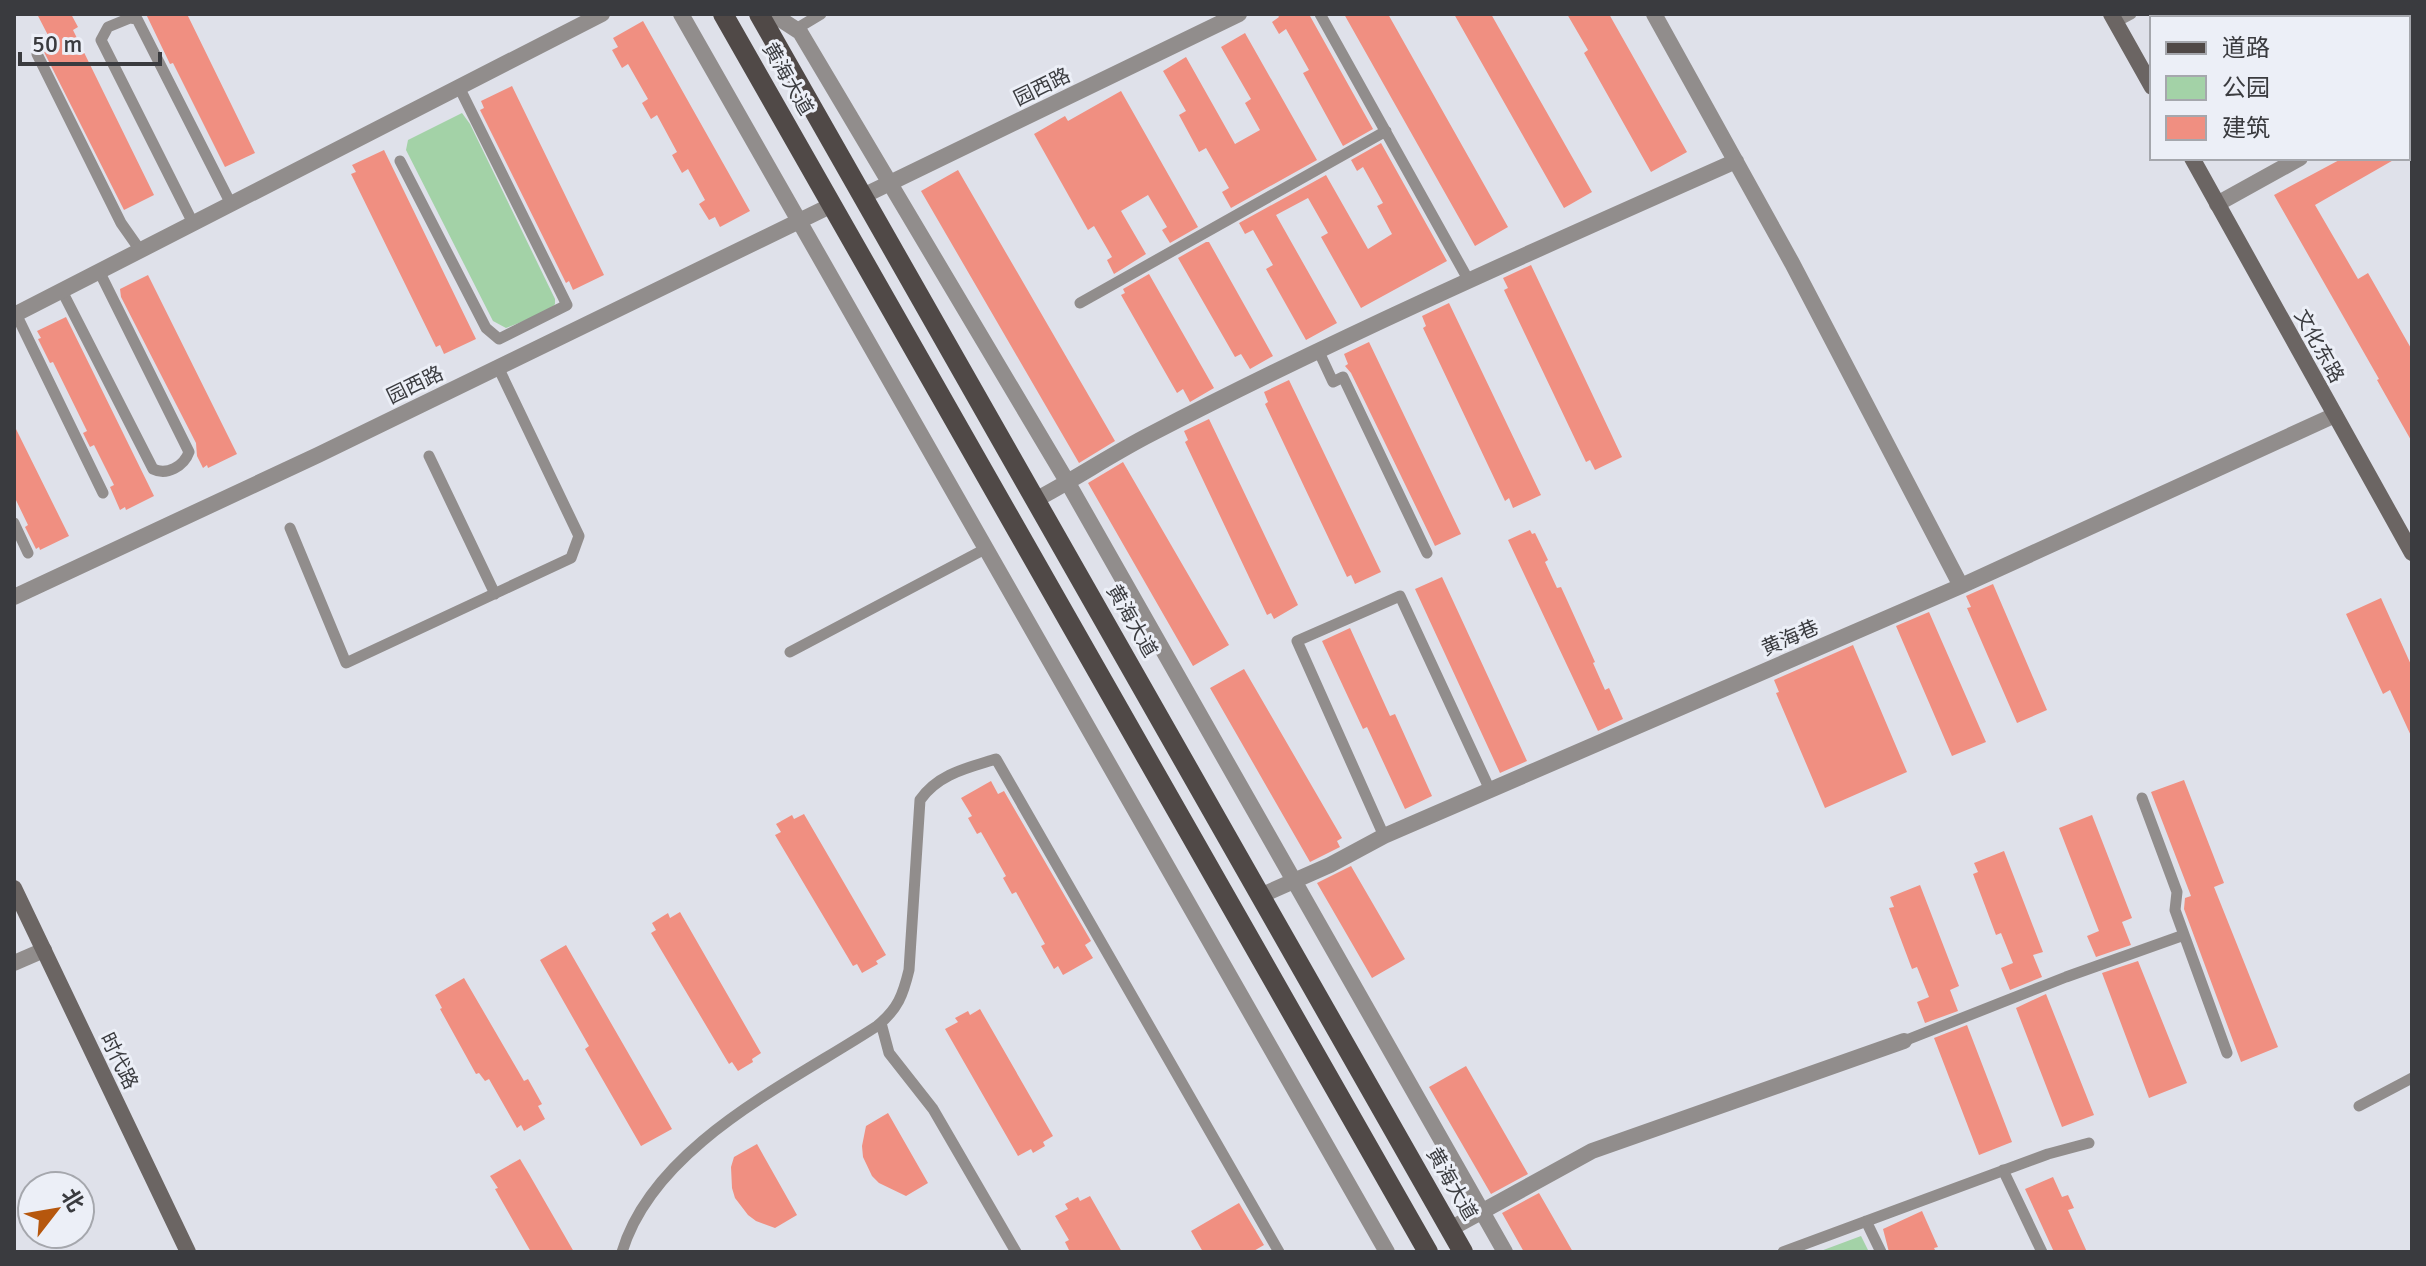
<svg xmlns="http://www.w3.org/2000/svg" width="2426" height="1266" font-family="Signika,'Noto Sans SC',sans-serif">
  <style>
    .green { fill: #a3d2a7 }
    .building { fill: #f08f81 }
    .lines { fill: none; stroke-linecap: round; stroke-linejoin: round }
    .lane { stroke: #918d8c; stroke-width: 11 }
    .street { stroke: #918d8c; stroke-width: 16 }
    .secondary { stroke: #6b6563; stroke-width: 16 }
    .primary { stroke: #504947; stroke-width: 20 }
    .labels { text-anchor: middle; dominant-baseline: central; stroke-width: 6; stroke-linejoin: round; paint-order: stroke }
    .street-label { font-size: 20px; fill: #3a3b3f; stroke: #eceff7 }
  </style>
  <rect width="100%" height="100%" fill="#dfe1ea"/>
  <path class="green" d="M462,113L470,124L555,299V304L549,311L506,328L493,321L406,150L408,140Z
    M1861,1236L1869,1252H1818Z"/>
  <path class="building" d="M37,14H71L78,27L73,30L154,195L124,210L41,46L51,41Z
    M146,14H187L255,153L225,167L173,63L170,64Z
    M1277,14H1312L1310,16L1373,129L1343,146L1303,73L1309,70L1286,29L1279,34L1272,22L1279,17Z
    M1344,14H1388L1508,227L1475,246Z
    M1454,14H1491L1592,192L1564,208Z
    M1567,14H1609L1687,152L1651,172L1584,53L1588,50Z
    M643,21L750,211L720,227L715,217L709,220L699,204L705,200L688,169L682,173L672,155L677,152L657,115L651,119L642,103L648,99L628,64L622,68L612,50L618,47L613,38Z
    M1245,33L1317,160L1231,208L1222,192L1229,188L1206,148L1199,152L1192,139L1179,115L1186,111L1163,71L1186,57L1235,144L1260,130L1245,103L1251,99L1221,47Z
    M512,86L604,275L573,290L569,281L566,283L480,110L484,108L481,101Z
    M1121,91L1198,227L1170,243L1162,230L1167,227L1148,195L1121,211L1146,254L1114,274L1107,260L1112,257L1094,226L1088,230L1034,134L1065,116L1068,121Z
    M1381,143L1447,261L1361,308L1321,237L1328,233L1308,198L1276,215L1337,323L1306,340L1266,269L1273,265L1253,230L1245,234L1239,223L1326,175L1368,249L1392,234L1377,206L1383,203L1363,167L1357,171L1351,160Z
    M384,150L476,339L444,354L440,345L436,347L351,174L356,172L352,165Z
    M2343,158H2397L2315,205L2358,279L2368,273L2412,350V442L2377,380L2379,379L2274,195Z
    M958,170L1115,441L1079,463L921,191Z
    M1206,242H1209L1273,356L1250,369L1241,354L1235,357L1178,258Z
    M1531,265L1622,457L1595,470L1590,460L1586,462L1504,290L1508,288L1503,278Z
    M1149,274L1214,388L1190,402L1183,389L1177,393L1121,295L1125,293L1123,289Z
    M148,275L237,454L208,468L207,465L203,468L197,456L196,443L121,297L120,289Z
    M1449,303L1541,495L1513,508L1509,498L1505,501L1423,328L1426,326L1422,316Z
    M66,317L154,496L126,510L125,507L120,510L110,487L114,485L94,445L90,447L83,433L87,431L53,362L50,363L38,339L41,338L37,331Z
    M1369,342L1461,534L1435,546L1351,373L1345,366L1348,364L1344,354Z
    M1289,380L1381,572L1355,584L1351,575L1347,577L1265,404L1268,402L1264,392Z
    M1209,419L1298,605L1274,619L1271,613L1267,615L1185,442L1188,440L1184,431Z
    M14,425L69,536L40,550L39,547L36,549L25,527L28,525L14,496Z
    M1123,462L1229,645L1193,666L1088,483Z
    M1530,530L1532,534L1535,533L1548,560L1545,562L1557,588L1561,587L1567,600L1595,662L1593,663L1605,690L1609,688L1623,719L1598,731L1508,540Z
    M1442,577L1527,761L1500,773L1415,589Z
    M1993,584L2047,710L2017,723L1967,608L1971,607L1966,596Z
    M2381,598L2412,667V738L2390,690L2383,694L2346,614Z
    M1929,612L1986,742L1952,756L1896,626Z
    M1350,628L1390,716L1395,714L1432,796L1405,809L1367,727L1363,729L1322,641Z
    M1853,645L1907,772L1825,808L1776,693L1779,692L1774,680Z
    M1244,669L1342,838L1337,841L1340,847L1310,862L1210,688Z
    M2184,780L2224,883L2214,887L2278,1047L2241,1062L2184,909L2185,898L2191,896L2151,792Z
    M991,781L998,794L1004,791L1091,941L1085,945L1093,958L1063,975L1058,966L1054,969L1041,946L1045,944L1016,892L1012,894L1003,878L1006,876L981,832L977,834L968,818L972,816L961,798Z
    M804,814L886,955L876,961L878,964L862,973L857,964L853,966L775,835L781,832L776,824L792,815L794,819Z
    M2092,815L2132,918L2122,922L2131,945L2096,957L2087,936L2099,931L2059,828Z
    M2004,851L2043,952L2033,955L2042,977L2010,990L2001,968L2013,963L2001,933L1996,935L1973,874L1978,872L1974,863Z
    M1351,866L1405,959L1372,978L1317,883Z
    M1920,885L1959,986L1950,990L1958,1011L1925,1023L1917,1002L1929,997L1917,967L1912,969L1889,908L1894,907L1890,897Z
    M680,912L761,1053L752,1059L753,1062L738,1071L732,1062L729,1064L651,933L656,930L652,923L668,913L670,918Z
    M566,945L672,1129L641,1146L585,1049L589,1046L540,960Z
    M2138,961L2187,1083L2149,1098L2102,973Z
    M464,978L524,1081L528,1079L542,1104L538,1106L545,1119L524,1131L521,1125L517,1128L489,1079L485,1081L479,1073L476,1074L440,1009L442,1008L435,995Z
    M2046,994L2094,1115L2062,1127L2016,1008Z
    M980,1009L1053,1136L1043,1142L1045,1146L1033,1153L1031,1149L1018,1156L945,1029L958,1022L955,1018L968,1011L970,1015Z
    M1967,1025L2012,1142L1979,1155L1934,1038Z
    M1466,1066L1528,1174L1491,1194L1429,1087Z
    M888,1113L928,1183L906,1196L879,1183L872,1176L863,1157L862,1146L866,1126Z
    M757,1144L797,1215L775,1228L756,1221L748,1215L735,1198L732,1188L731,1167L734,1157Z
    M520,1159L529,1174L574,1252H531L495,1189L498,1188L490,1176Z
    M2053,1177L2062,1197L2068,1195L2074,1208L2068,1210L2087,1252H2054L2025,1189Z
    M1539,1193L1573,1252H1524L1502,1213Z
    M1090,1196L1122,1252H1070L1065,1242L1069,1240L1055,1216L1068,1209L1065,1204L1078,1197L1080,1201Z
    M1239,1203L1264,1245L1252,1252H1203L1191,1231Z
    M1922,1211L1938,1247L1934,1248L1936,1252H1889L1883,1229Z"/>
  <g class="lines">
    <path class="lane" d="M1320,14L1469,281
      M2358,14L2360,18
      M2116,22L2131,14
      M796,29L821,14
      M37,54L121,223L140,250
      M400,161L486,328L499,339L567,305L459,87
      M193,223L101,40L108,27L130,18L137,19L231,204
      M62,291L153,469C167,476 184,466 189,452L99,271
      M1080,303L1386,131
      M16,314L103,493
      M1319,352L1333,382L1343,377L1427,553
      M429,456L495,594
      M14,523L28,553
      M290,528L346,663L571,558L579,536L498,367
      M790,652L985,549
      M2142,798L2177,892L2175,910L2227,1053
      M1384,836L1297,641L1400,596L1490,790
      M881,1023L889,1053L933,1109L1016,1252
      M1904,1041L2066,977L2184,935
      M2359,1106L2412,1078
      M2003,1170L2042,1252
      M1866,1221L1881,1252
      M622,1252C654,1145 790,1083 877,1026C898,1009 903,995 909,970L920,800C938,774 967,768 996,759L1279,1252
      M1783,1252L2048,1154L2089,1143"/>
    <path class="street" d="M681,14L1387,1252
      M777,14L780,19L800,32L1068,483L1505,1252
      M1654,14L1792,263L1961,586
      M2408,98L2412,96
      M863,196L1239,14
      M2217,204L2300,158
      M14,315L602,14
      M1035,500C1075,479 1112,454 1151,434C1342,335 1540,248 1736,161
      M14,597L318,455L832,205
      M1260,896L1330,865L1384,836L1961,586L2335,415
      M14,963L44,950
      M1450,1229L1592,1151L1904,1041"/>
    <path class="secondary" d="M2111,14L2152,87
      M2192,158L2412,553
      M14,888L188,1252"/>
    <path class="primary" d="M723,14L1428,1252
      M759,14L1463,1252"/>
  </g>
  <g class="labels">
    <g class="street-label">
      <text transform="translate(788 79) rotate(60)">黄海大道</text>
      <text transform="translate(1042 87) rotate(-26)">园西路</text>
      <text transform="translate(2319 346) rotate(61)">文化东路</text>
      <text transform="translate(415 385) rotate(-26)">园西路</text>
      <text transform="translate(1132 621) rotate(60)">黄海大道</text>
      <text transform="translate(1790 638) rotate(-23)">黄海巷</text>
      <text transform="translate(119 1061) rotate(64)">时代路</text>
      <text transform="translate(1452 1184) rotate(60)">黄海大道</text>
    </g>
  </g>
  <rect width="2426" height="1266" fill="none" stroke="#3a3b3f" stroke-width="32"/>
  <rect x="2150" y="16" width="260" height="144" fill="#eceff7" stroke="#a5a7ad" stroke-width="2"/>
  <rect x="2166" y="42" width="40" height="12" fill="#504947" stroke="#a5a7ad" stroke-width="2"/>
  <text x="2222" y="56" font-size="24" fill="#3a3b3f">道路</text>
  <rect x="2166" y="76" width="40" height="24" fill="#a3d2a7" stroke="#a5a7ad" stroke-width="2"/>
  <text x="2222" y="96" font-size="24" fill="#3a3b3f">公园</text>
  <rect x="2166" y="116" width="40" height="24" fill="#f08f81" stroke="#a5a7ad" stroke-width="2"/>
  <text x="2222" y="136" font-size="24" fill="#3a3b3f">建筑</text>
  <g transform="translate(56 1210) rotate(59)"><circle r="38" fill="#eceff7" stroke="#a5a7ad" stroke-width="2"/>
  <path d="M0-6L14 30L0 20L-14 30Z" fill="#b6570d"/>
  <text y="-12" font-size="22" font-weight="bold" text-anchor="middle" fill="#3a3b3f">北</text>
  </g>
  <path d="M20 52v12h140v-12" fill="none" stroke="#3a3b3f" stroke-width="4"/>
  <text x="32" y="52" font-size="24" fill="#3a3b3f" stroke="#eceff7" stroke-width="6" paint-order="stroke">50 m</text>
</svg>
